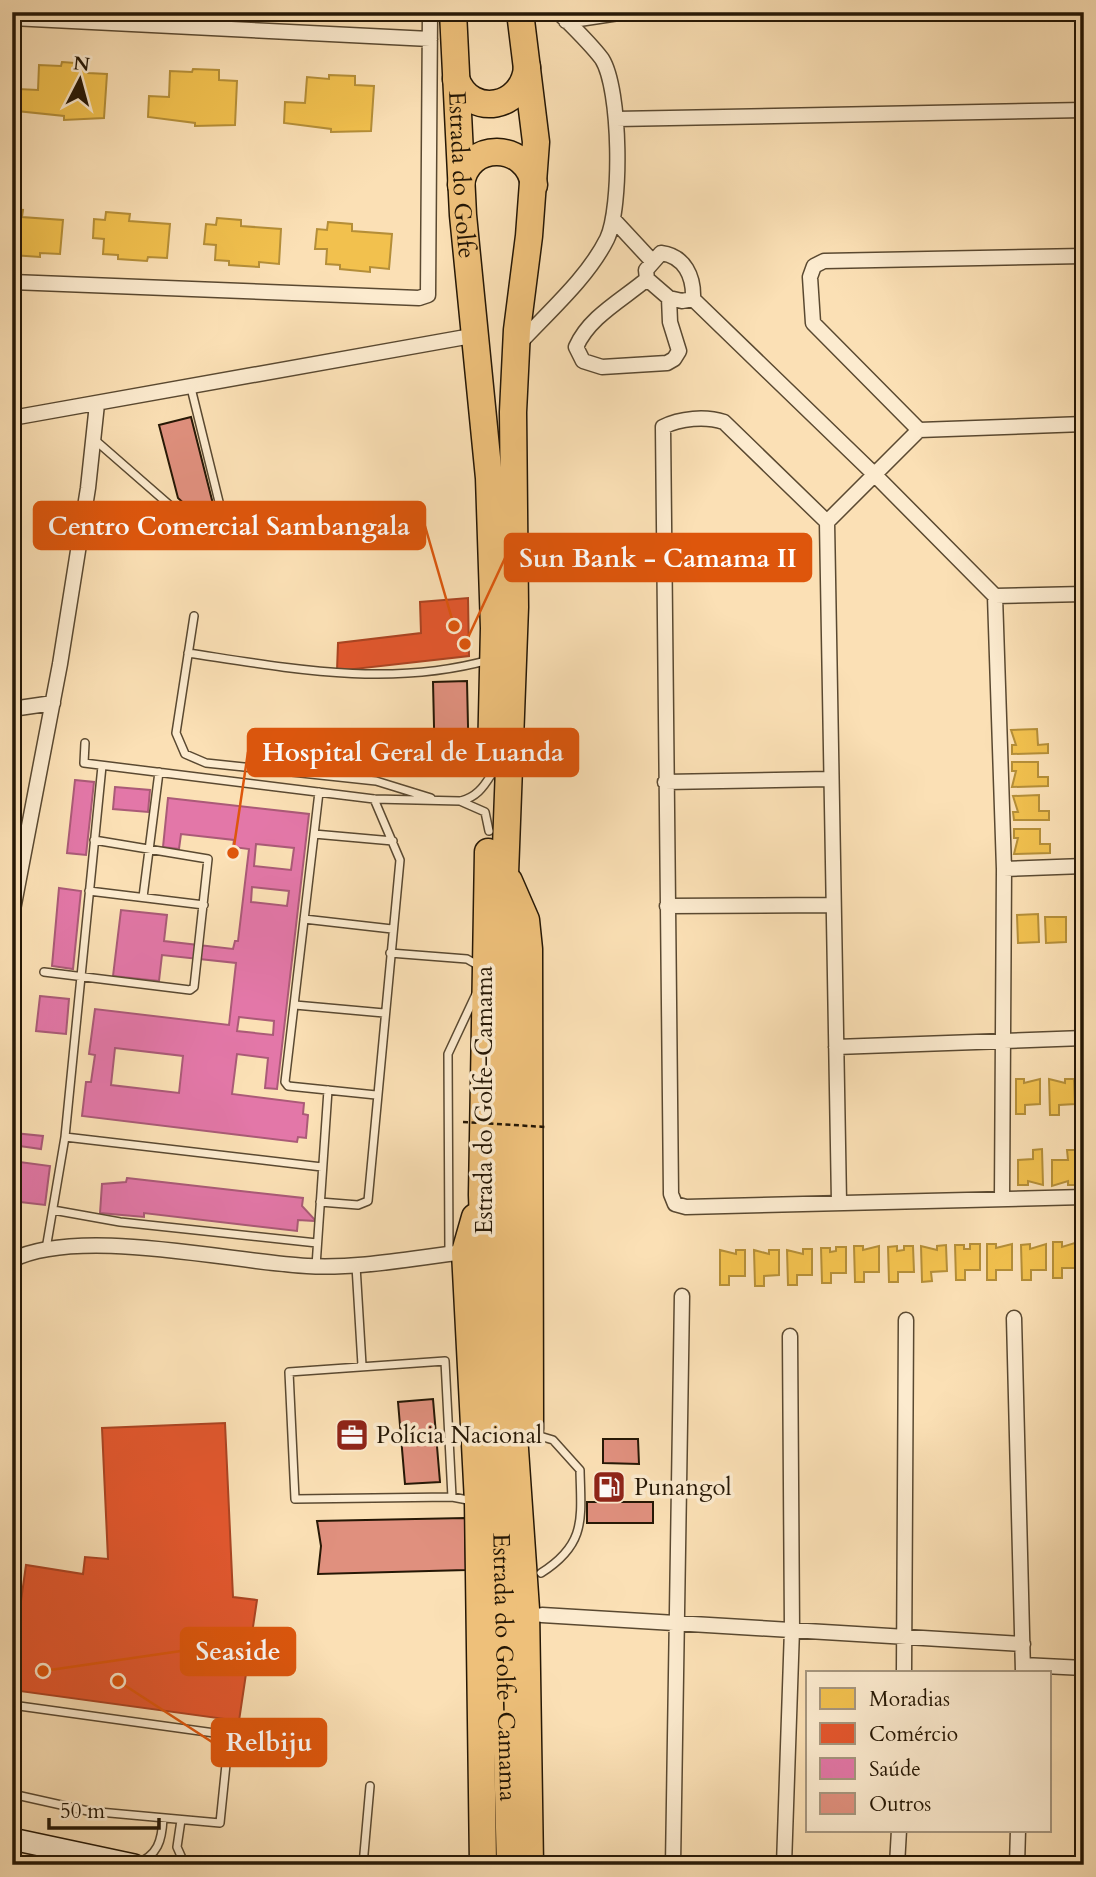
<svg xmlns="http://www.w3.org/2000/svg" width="1096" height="1877" font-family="Cardo,serif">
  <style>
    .homes { fill: #f2c14e; stroke: #b48e38; stroke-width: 2 }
    .shops { fill: #e4572e; stroke: #ab4422; stroke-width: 2 }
    .health { fill: #e377a8; stroke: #aa5a77; stroke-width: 2; fill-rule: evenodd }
    .building { fill: #e0907e; stroke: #251705; stroke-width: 2 }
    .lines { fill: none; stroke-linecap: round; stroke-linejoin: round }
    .lane-casing { stroke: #5a4931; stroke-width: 10 }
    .street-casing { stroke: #5a4931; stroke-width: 17 }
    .secondary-casing { stroke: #251705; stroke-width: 24 }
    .highway-casing { stroke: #251705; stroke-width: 29 }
    .lane { stroke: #fcebcf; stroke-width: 7 }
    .street { stroke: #fcebcf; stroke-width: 14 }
    .secondary { stroke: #fcebcf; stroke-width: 21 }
    .highway { stroke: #eec07a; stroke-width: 26 }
    .path-bridge { stroke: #251705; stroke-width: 2.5; stroke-dasharray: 5 3.5; stroke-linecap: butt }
    .labels { text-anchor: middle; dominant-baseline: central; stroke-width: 7; stroke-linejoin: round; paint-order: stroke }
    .street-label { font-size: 24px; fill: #251705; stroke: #fcebcf }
    .poi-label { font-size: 24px; fill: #251705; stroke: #fcebcf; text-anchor: start }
    .leader { fill: none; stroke: #de560c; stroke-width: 2.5 }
    .callout-dot { fill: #de560c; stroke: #fcebcf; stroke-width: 2.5 }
    .callout { fill: #de560c; stroke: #de560c; stroke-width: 2.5 }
    .callout-label { font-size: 26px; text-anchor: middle; font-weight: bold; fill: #fff }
  </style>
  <rect width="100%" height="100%" fill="#fbe0b5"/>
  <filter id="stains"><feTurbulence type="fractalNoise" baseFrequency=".00286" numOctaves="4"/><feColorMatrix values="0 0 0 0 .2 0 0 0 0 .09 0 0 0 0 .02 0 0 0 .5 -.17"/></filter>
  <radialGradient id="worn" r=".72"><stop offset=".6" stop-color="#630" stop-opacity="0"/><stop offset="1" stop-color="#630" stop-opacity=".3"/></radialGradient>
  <path class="homes" d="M62,62L88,64V73L107,74L104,118L64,120V116L17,111L18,89L38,90L39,65L61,66Z
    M193,69L219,70V80L237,81L235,125L195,126V123L148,117L149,96L169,97L170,71L192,72Z
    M329,75L355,76V85L374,86L371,131L331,132V129L284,123L285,102L305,103L307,77L329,79Z
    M12,209L23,210L22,217L63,220L60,254L40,253V257L12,255Z
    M106,212L130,214L129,221L170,224L167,258L148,257L147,261L118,259V255L103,254L104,239L93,238L94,219L105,220Z
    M217,218L241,220V226L281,229L279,264L259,262V267L229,265V261L215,260L216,245L204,244L206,224L216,225Z
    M328,222L352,224V231L392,234L389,269L370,267V272L340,269V265L326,264L327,249H315L317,229L327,230Z
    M1037,729L1038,745L1048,744V753L1012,754V745H1016L1011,730Z
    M1012,762H1038V777H1048V786L1012,787L1016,771H1012Z
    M1039,795V811H1049V820H1014L1013,812H1018L1013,796Z
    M1014,829H1040V844H1050V853L1014,854L1018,838H1014Z
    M1038,914L1039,942L1018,943L1017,915Z
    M1045,917H1066V942L1046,943Z
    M1016,1079H1024V1083L1040,1079V1104L1025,1105V1114H1016Z
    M1049,1079L1065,1083V1079H1074L1075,1104L1059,1105V1115H1050Z
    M1042,1149L1043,1185L1028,1181V1185H1018V1160L1033,1159V1150Z
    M1067,1150H1077V1185H1068V1181L1052,1186V1160H1068Z
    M1053,1242H1062V1247L1078,1242V1268H1062V1278H1053Z
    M970,1244H980V1270H965V1280H956L955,1245H964V1249H970Z
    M987,1244H996V1248L1012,1244V1270H996V1280H987Z
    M1030,1244V1249L1046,1244V1270H1031V1280H1022L1021,1245Z
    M946,1245L947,1271L931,1272L932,1281L922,1282L921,1246L937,1250V1246Z
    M854,1246H863V1250L879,1246V1272H864V1282H855Z
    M897,1246V1251L904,1250V1246H913L914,1272H898V1282H889L888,1247Z
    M836,1247H846V1273H831V1283H822L821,1248H830V1252L836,1251Z
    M803,1249H812V1275H797V1285H788L787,1250L803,1254Z
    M720,1250L736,1254V1250H745V1276H729V1285H720Z
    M754,1250L769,1254V1250H779V1275L764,1276V1286H755Z"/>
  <path class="shops" d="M468,598L469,656L337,671L338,643L421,633L420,602Z
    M225,1423L233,1597L257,1600L239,1721L12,1690V1665L26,1565L83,1574L85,1557L108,1559L102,1428Z"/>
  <path class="health" d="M75,780L94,782L86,855L67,853Z
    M115,787L150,790L148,812L113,809Z
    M168,798L309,814L277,1089L265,1088L268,1058L237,1054L232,1094L304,1103L303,1114L308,1115L306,1138L298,1137L297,1142L82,1116L86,1082H91L95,1055L89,1054L95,1009L229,1025L236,963L162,955L159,981L113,976L121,910L167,915L164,941L233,949L235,941H238L249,849L233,847L234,840L181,834L179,849L163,847ZM256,844L294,848L291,870L254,866ZM252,887L289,891L287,906L251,902ZM239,1017L274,1021L273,1035L237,1031ZM115,1048L183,1056L179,1093L111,1085Z
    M59,888L81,891L73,969L52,966Z
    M40,996L69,999L66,1034L36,1031Z
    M14,1133L43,1136L41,1149L12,1145Z
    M12,1161L50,1166L45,1205L12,1201Z
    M127,1178L303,1198L302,1206L316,1221L298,1220L297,1231L144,1213V1217L100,1213L102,1184L126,1182Z"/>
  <path class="building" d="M191,417L213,504L190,509L178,498L159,425Z
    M467,681L469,770H435L433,682Z
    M433,1399L440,1482L405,1484L398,1402Z
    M603,1439H638L639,1464L603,1463Z
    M587,1502H653V1523H587Z
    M465,1518L466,1570L318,1574L321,1546L317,1521Z"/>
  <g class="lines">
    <defs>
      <path id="lane" d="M95,440L205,536L224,531L225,526L191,388
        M194,616L176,733L185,754L206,763L376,781L431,798
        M188,653C288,668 388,688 489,660
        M85,743L84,763L374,799L460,801L485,812L489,831
        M102,766L65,1137L322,1167
        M319,792L285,1082L288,1086L376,1095
        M461,801C476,797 483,788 491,775
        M314,834L393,841
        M89,891L204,905
        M143,897L159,772
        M304,919L392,929
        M390,953L467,959L481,967
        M44,972L190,990L194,987L208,859L94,840
        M295,1005L384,1013
        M320,1202L358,1205L368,1201L400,860L374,799
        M53,1210L120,1222L317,1243
        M46,1249L65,1137
        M449,1254L448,1054L476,994
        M316,1266L328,1090
        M356,1266L362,1365
        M533,1434L553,1440L580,1470C581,1518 587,1544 541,1573
        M452,1497L445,1361L289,1372L295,1499L452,1497L473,1501
        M12,1705L229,1735L220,1823L88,1811L12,1794
        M181,1820L177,1847L185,1865
        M136,1864C158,1855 162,1841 163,1818
        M363,1865L370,1786"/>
      <path id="street" d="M12,18L430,39
        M566,21L625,12
        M616,119L1084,110
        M613,219L652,261
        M1084,256L824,261L814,266L810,277L813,323L919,430L1084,424
        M647,279C622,300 589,317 576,347L583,361L602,367L667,363L674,359L679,351L670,322L669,298L647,279L646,270L661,253C685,256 694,277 693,299L682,301L669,298
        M12,282L419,298L428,295L430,12
        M693,299L874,474L995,596L1084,594
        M517,346C547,313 587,279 607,239C622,208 621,89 602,59C590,43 572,26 558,12
        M12,418L477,335
        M827,522L724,422C706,416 680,418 663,427L671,1194L675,1204L686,1207L1084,1197
        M995,596L1004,869L1002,1198
        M12,709L53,703
        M665,782L829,779
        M1004,869L1084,866
        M667,906L832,905
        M12,915L60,664L88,488L97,404
        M836,1047L1084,1038
        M839,1202L827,522L919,430
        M12,1260C79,1226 231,1262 307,1266C359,1269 413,1258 465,1252
        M1014,1318L1023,1672
        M542,1615L1023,1644
        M1023,1665L1084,1668
        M904,1672L906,1320
        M673,1865L682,1296
        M784,1865L792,1629L790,1336
        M897,1865L899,1830
        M1017,1865L1018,1830"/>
      <path id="secondary" d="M12,1839L134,1865"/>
      <g id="highway">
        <path id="s1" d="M453,12L463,215L489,478L494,628L491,758"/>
        <path d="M520,12L536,142L529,236L517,330L513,412L515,607L505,874L504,1241L507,1333L526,1609L530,1865"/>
        <path d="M456,79C471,119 524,108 527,67"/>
        <path d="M461,185C466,140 528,142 534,185"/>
        <path id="s2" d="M488,852L482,1195L488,1360L501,1527L510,1865"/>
        <path d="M509,881L526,920L529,949L530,1429"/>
        <path d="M475,1217L465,1252L478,1502L483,1865"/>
      </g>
    </defs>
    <use href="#lane" class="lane-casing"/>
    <use href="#street" class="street-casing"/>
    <use href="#secondary" class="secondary-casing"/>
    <use href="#highway" class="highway-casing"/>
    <use href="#lane" class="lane"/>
    <use href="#street" class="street"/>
    <use href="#secondary" class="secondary"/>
    <use href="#highway" class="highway"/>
    <path class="path-bridge" d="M463,1122L546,1127"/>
  </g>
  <defs>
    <symbol id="office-square" viewBox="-11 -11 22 22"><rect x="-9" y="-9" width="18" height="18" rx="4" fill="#8f2418" stroke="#fcebcf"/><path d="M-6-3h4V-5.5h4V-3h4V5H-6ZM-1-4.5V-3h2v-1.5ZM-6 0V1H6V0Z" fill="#fff"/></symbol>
    <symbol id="fuel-square" viewBox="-11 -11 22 22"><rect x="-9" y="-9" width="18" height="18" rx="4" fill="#8f2418" stroke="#fcebcf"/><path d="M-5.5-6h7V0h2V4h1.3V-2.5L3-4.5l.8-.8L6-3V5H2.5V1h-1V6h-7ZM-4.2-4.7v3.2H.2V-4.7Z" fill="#fff"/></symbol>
  </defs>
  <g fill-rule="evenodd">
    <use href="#office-square" x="333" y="1416" width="38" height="38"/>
    <use href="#fuel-square" x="590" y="1468" width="38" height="38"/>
  </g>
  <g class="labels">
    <g class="street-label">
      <text stroke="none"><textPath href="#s1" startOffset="163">Estrada do Golfe</textPath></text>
      <text transform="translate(484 1100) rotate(-90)">Estrada do Golfe-Camama</text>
      <text stroke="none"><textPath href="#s2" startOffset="816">Estrada do Golfe-Camama</textPath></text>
    </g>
    <g class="poi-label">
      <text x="376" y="1435">Polícia Nacional</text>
      <text x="634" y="1487">Punangol</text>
    </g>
  </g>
  <path class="leader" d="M454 626L425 526M465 644L505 558M233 853L248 752M43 1671L181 1651M118 1681L212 1742"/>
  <g class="callout-dot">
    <circle cx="454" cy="626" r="7"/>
    <circle cx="465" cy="644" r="7"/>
    <circle cx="233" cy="853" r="7"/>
    <circle cx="43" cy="1671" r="7"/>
    <circle cx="118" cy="1681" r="7"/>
  </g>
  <g class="callout">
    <rect x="34" y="502" width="391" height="47" rx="7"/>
    <rect x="505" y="534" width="306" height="47" rx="7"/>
    <rect x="248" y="729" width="330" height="47" rx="7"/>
    <rect x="181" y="1628" width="114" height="47" rx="7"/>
    <rect x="212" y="1719" width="114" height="47" rx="7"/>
  </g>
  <g class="callout-label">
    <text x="229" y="535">Centro Comercial Sambangala</text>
    <text x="658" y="567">Sun Bank - Camama II</text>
    <text x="413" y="761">Hospital Geral de Luanda</text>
    <text x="238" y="1660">Seaside</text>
    <text x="269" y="1751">Relbiju</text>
  </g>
  <rect width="1096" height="1877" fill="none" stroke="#fbe0b5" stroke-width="42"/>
  <rect x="14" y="14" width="1068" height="1849" fill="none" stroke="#251705" stroke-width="3.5"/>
  <rect x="21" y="21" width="1054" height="1835" fill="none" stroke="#251705" stroke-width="2"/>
  <rect x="806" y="1671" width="245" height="161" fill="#fcebcf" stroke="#a6967e" stroke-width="2"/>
  <rect x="820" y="1688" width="35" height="21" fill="#f2c14e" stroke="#a6967e" stroke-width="2"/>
  <text x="869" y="1706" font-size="21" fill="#251705">Moradias</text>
  <rect x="820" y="1723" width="35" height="21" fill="#e4572e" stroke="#a6967e" stroke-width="2"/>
  <text x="869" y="1741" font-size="21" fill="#251705">Comércio</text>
  <rect x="820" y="1758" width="35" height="21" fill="#e377a8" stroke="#a6967e" stroke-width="2"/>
  <text x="869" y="1776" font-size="21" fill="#251705">Saúde</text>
  <rect x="820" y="1793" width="35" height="21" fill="#e0907e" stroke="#a6967e" stroke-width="2"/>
  <text x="869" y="1811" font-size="21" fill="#251705">Outros</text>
  <g transform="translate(80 80) rotate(6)" stroke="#fcebcf" stroke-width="5" paint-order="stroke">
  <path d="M0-5L12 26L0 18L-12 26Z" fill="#251705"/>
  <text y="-10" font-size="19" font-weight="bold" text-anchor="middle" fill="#251705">N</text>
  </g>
  <path d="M49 1818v10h110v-10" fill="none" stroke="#251705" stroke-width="3.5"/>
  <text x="60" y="1818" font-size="21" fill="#251705" stroke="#fcebcf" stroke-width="5" paint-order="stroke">50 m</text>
  <rect width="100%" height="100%" filter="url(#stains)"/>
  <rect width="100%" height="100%" fill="url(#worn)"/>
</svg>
